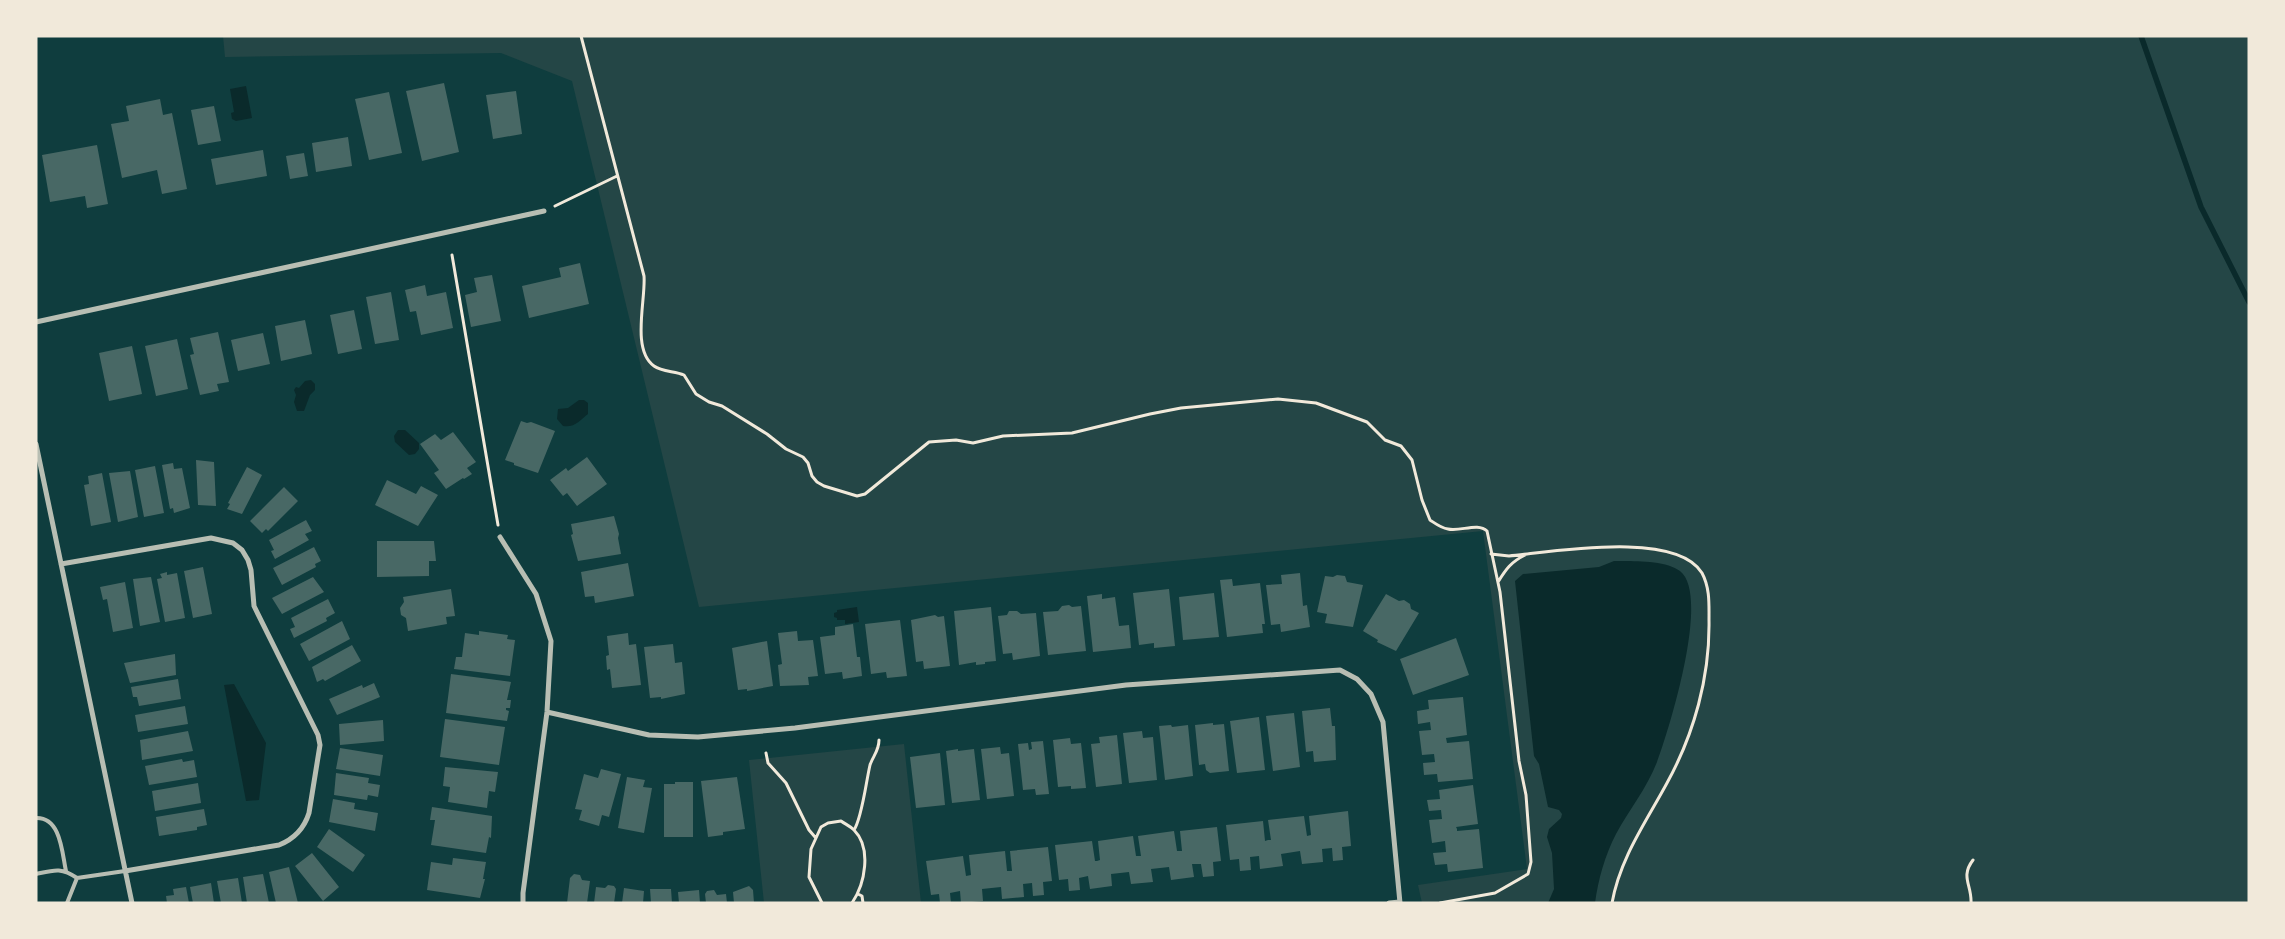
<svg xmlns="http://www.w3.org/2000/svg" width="2285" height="939" font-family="Overpass,sans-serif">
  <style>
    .green { fill: #244646 }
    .water { fill: #0a2a2b }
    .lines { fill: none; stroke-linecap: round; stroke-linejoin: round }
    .stream { stroke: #0a2a2b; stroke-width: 5.5 }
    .building { fill: #486865 }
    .path { stroke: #f1e9da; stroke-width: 3 }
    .service { stroke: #b8beb3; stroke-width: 4 }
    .minor { stroke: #b8beb3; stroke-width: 5 }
  </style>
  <rect width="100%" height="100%" fill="#0f3d3e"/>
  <path class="green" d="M223,36H2249V903H1422L1418,885L1527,869L1483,531L699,607L572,81L501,53L225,57Z
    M904,744L921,903H764L749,760Z"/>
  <path class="water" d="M246,86L252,118L236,121L232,119L231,113L234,112L230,89Z
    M311,380L315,384V390L310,395L304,411H297L294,402L296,395L294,390L296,387L299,388L305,381Z
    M579,400H584L588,403V414C580,420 575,428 563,426L557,419L558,409L568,408Z
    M398,430H405L419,443V449L415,454L409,455L395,442L394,436Z
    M1614,561C1631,561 1666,560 1680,571C1711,595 1669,730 1657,762C1647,788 1629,810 1616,834C1605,855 1598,880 1595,903H1548L1554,889L1552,853L1547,837L1549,829L1561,818L1562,814L1559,810L1548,807L1539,764L1534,756L1515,581L1523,574L1599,567Z
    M857,607L859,622L845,624V620H837V618L834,617V613L837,612V610Z
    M234,684L266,743L259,800L246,801L224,685Z"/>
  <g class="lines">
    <path class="stream" d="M2141,36L2201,207L2249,302"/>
  </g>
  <path class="building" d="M444,83L459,152L422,161L406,91Z
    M516,91L522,134L493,139L486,95Z
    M389,92L402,153L369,160L355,99Z
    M160,99L163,115L172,113L187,189L162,194L157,170L122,178L111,124L129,121L126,106Z
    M214,106L221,141L198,145L191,110Z
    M348,137L352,166L316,172L312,143Z
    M97,145L108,204L87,208L85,196L50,202L42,155Z
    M263,150L267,176L216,185L211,159Z
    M304,153L308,176L290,179L286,156Z
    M580,263L589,304L529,318L522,286L561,277L559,268Z
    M492,275L501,321L471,327L465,295L477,292L474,278Z
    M425,285L427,296L446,292L453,328L421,335L416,311L410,312L405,290Z
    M391,292L399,340L375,344L366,297Z
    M354,310L362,349L338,354L330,315Z
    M305,320L312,354L281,361L275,326Z
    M218,332L229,382L217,384L219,391L200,395L190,355L194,354L190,338Z
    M263,333L270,364L238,371L231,340Z
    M177,339L188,389L156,396L145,346Z
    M132,346L142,394L109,401L99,353Z
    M521,421L527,423L531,422L555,431L538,473L514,465V463L505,460Z
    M453,432L476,462L467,468L472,474L464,479L463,478L446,489L434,473L439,470L420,444L435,434L441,440Z
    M587,457L607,484L577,506L567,493L563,496L550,480L566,468L568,471Z
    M196,460L214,462L216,506L198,505Z
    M173,463L174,469L182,468L190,508L174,513L173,508L170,509L162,465Z
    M155,466L164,513L144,517L135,470Z
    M247,467L262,475L242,514L227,509L230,504L228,503Z
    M130,471L138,517L118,522L109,473Z
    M102,473L111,522L91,526L84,485L89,484L88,476Z
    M387,480L416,494L421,486L438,495L418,526L375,505Z
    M284,487L298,501L268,531L266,529L262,533L250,521Z
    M614,516L619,534L618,538L621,554L578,561L571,535L573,534L571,524Z
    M306,520L312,531L305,534L309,540L275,559L271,551L274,550L269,540Z
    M377,541H434L436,561H429V576L377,577Z
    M314,547L321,561L315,564L316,567L282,585L273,568Z
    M628,563L634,596L595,603L594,596L585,597L581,572Z
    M203,567L212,614L193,618L184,571Z
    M167,572V575L177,573L185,618L165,622L157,579L162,578L160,574Z
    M1300,573L1303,606L1307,605L1310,627L1281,632L1280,624L1271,625L1266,585L1282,584L1281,575Z
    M1337,575L1345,576L1347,582L1363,585L1353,627L1325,623L1327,614L1317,612L1325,576L1333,577Z
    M151,577L160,622L140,626L133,579Z
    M313,577L324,592L282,614L272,598Z
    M1232,579L1233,586L1260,583L1265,624H1262L1263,633L1227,637L1220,580Z
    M125,582L133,628L113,632L107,599L103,600L100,587Z
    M451,589L455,616L446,617L447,624L408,631L406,618L401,615L400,608L404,602L403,597Z
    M1169,589L1175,646L1154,648V643L1139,645L1133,593Z
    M1214,593L1219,637L1183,640L1179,597Z
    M1102,594V599L1115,597L1119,626L1129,625L1131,648L1093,652L1087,596Z
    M1386,594L1399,601L1404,600L1410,604L1411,609L1419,613L1396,651L1377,642L1378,640L1363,631Z
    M328,599L335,613L326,618L327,621L294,638L290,629L295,627L291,618Z
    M1069,605L1072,607L1081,606L1086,651L1048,655L1043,612L1058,611L1062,606Z
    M991,607L996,661L985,662V664L976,665V662L959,665L954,611Z
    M1009,611H1017L1021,614L1036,613L1040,656L1013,660L1012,653L1003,654L998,616L1007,615Z
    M935,615L938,617L944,616L950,666L924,669L923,661L916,662L911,620Z
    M900,620L907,676L887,678L886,672L871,674L865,624Z
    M342,621L350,639L309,661L300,644Z
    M853,624L857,657H860L862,676L843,679L842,672L825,674L820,637L835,635V627Z
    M479,631L508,635L507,639L515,640L510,676L454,669L456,657H462L465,633L479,635Z
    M797,631L798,641L813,640L818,676L808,677L809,685L780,686L778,665L782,664L778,633Z
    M628,633L629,645L636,644L641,685L612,688L610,669L607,670L606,656L609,655L607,636Z
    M1456,638L1469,675L1413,695L1400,659Z
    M767,641L773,686L747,691V689L738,690L732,648Z
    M673,644L675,663L682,662L685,694L661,699V697L650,698L644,647Z
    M352,645L361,661L325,681L323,679L317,682L312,667Z
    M175,654L176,675L130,683L124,663Z
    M451,674L511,682L507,700H511L510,708H506V710L509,711L507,721L446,713Z
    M178,679L181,699L139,706L137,697H133L131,687Z
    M374,683L380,697L337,715L329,699L362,685L363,688Z
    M1463,697L1467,735L1446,738L1447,743L1469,741L1473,779L1438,782L1437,774L1424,775L1423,763L1435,762L1434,754L1422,755L1419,731L1431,730L1430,722L1418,724L1417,711L1429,709L1428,700Z
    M185,706L188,724L138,732L135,715Z
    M1330,708L1332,726H1335L1336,760L1314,762L1313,751L1306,752L1302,711Z
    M1294,713L1300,767L1273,771L1266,716Z
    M1259,717L1265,770L1237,773L1230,721Z
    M445,719L505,727L499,765L440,757Z
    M383,720L384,741L340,745L339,724Z
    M1213,723V725L1224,724L1229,771L1210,773L1206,770L1205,764L1199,765L1195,725Z
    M1171,725L1172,727L1188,725L1193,776L1165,780L1159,726Z
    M188,731L193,751L142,760L140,740Z
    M1142,731L1143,738L1153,737L1157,780L1129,783L1123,733Z
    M1117,735L1122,784L1096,787L1091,744L1100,743L1099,737Z
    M1070,738L1071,744L1081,743L1086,788L1071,789V786L1058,787L1053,740Z
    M1043,741L1049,794L1036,795L1035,789L1023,790L1018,744L1028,743L1029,750L1032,749L1031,742Z
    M1000,747L1001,754L1009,753L1014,796L987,799L981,749Z
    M340,748L383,755L380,776L336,769Z
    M958,749V751L974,749L980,800L952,803L946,751Z
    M940,753L945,805L916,808L910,757Z
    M182,759L183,762L194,760L197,777L149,785L145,766Z
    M445,767L498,772L495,792L489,791L487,808L448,802L450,787L443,786Z
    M601,769L621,774L609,817L602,815L599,826L579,820L582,810L575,809L584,774L598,778Z
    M336,773L369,778L368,783L380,785L378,797L368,795L367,800L334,795Z
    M627,777L645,780L643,787L652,788L644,833L618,828Z
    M737,777L745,829L723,832V835L708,837L701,781Z
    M675,782H693V837H664V784H675Z
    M198,783L201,803L155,811L152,791Z
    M1473,785L1478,824L1456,827L1457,829V831L1479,829L1483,868L1448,872L1447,864L1435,865L1433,853L1446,852L1445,841L1432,843L1429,820L1442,819L1441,810L1429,811L1427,800L1440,799L1439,790Z
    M333,799L355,803L354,809L378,813L375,831L329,822Z
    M432,807L492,816L491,838L489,837L486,853L431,845L435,820H430Z
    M204,809L207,825L197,827V830L159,836L156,817Z
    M1348,811L1351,846L1342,847L1343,860L1333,861L1332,848L1322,849L1323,862L1302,864L1300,851L1281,854L1283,866L1260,869L1259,856L1250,857L1251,870L1240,871L1239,859L1230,860L1226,825L1263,821L1265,841L1268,840H1271L1268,820L1304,816L1307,836L1311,835L1309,816Z
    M1217,827L1221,861L1213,862L1214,876L1203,877L1201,864H1192L1194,877L1171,880L1169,867L1151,869L1153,882L1131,884L1129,872L1111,874L1112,886L1090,889L1088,876L1079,878L1080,890L1069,891L1068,879L1059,880L1055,845L1092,841L1095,861H1097L1100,860L1098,841L1133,836L1136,856H1141L1138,836L1174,831L1177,851H1182L1180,831Z
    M329,829L365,855L353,872L317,847Z
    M1048,847L1052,881L1043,882L1044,895L1033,896L1032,883L1023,884L1024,897L1002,899L1001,887L982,889L983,901L961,903L960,891L950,893L951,903H940L939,894L931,895L926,861L963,856L966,876L971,875L969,855L1005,851L1007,871H1012L1010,851Z
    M312,853L339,887L323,901L295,866Z
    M453,858L486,862L483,879H485L480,898L427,890L431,862L452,865Z
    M289,867L298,903H276L269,872Z
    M263,874L269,903H247L243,877Z
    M574,874L580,875L582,880L590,881L587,903H567L570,878Z
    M238,878L242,903H221L217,881Z
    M211,883L214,903H193L190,887Z
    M608,885L614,886L616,889L614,903H594L596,887L605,888Z
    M749,886L753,890L754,903H734L733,892Z
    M186,887L189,903H167L166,896L174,895L173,889Z
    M624,888L644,891L643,903H622Z
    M650,889H671L672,903H651Z
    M699,890L700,903H679L678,892Z
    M714,890L717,895L726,894L727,903H706L705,894L707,891Z"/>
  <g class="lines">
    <path class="path" d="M581,36L644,276C646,299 631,350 654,366C662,372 675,371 684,375L696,394L709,402L722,406L767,434L786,449L803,457L808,463L812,476L817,482L824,486L857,496L865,494L929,442L956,440L973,443L1003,436L1072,433L1150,414L1181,408L1278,399L1316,403L1367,422L1385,440L1401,446L1412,460L1422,500L1430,520C1436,524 1441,528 1448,529C1460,532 1478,522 1487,531L1500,592L1519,761L1526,795L1531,862L1528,874L1495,893L1440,903
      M555,206L617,176
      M452,255L498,525
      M1491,554L1509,556C1552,552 1676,530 1702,573C1710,588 1709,604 1709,620C1710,677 1694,734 1667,783C1646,822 1620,858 1612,903
      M1498,582C1506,569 1511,562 1525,555
      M766,753L768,763L786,783L809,830L815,837
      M854,830C862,818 866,782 870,765C873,756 879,751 879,740
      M858,894L862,896L863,903
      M822,903L809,877L811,849L821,827L828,823L841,821C845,824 850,826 854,830C872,848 865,884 852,903
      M1971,903C1972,885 1960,877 1973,860"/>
    <path class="service" d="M36,818C61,817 62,853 66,871
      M36,874C54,870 61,867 77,878L125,871
      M67,903L77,878"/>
    <path class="minor" d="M36,322L544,211
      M36,444L132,903
      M500,537L536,594L551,641L547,712L523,893V903
      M61,564L211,538L233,543L242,550L248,560L251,570L254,606L318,735L320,745L309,813C304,829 294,839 279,845L125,871
      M547,712L649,735L698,737L795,728L1126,685L1340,670L1357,679L1371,694L1383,722L1400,903
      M1389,903L1400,902"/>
  </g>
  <rect width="2285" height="939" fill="none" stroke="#f1e9da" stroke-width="75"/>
</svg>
